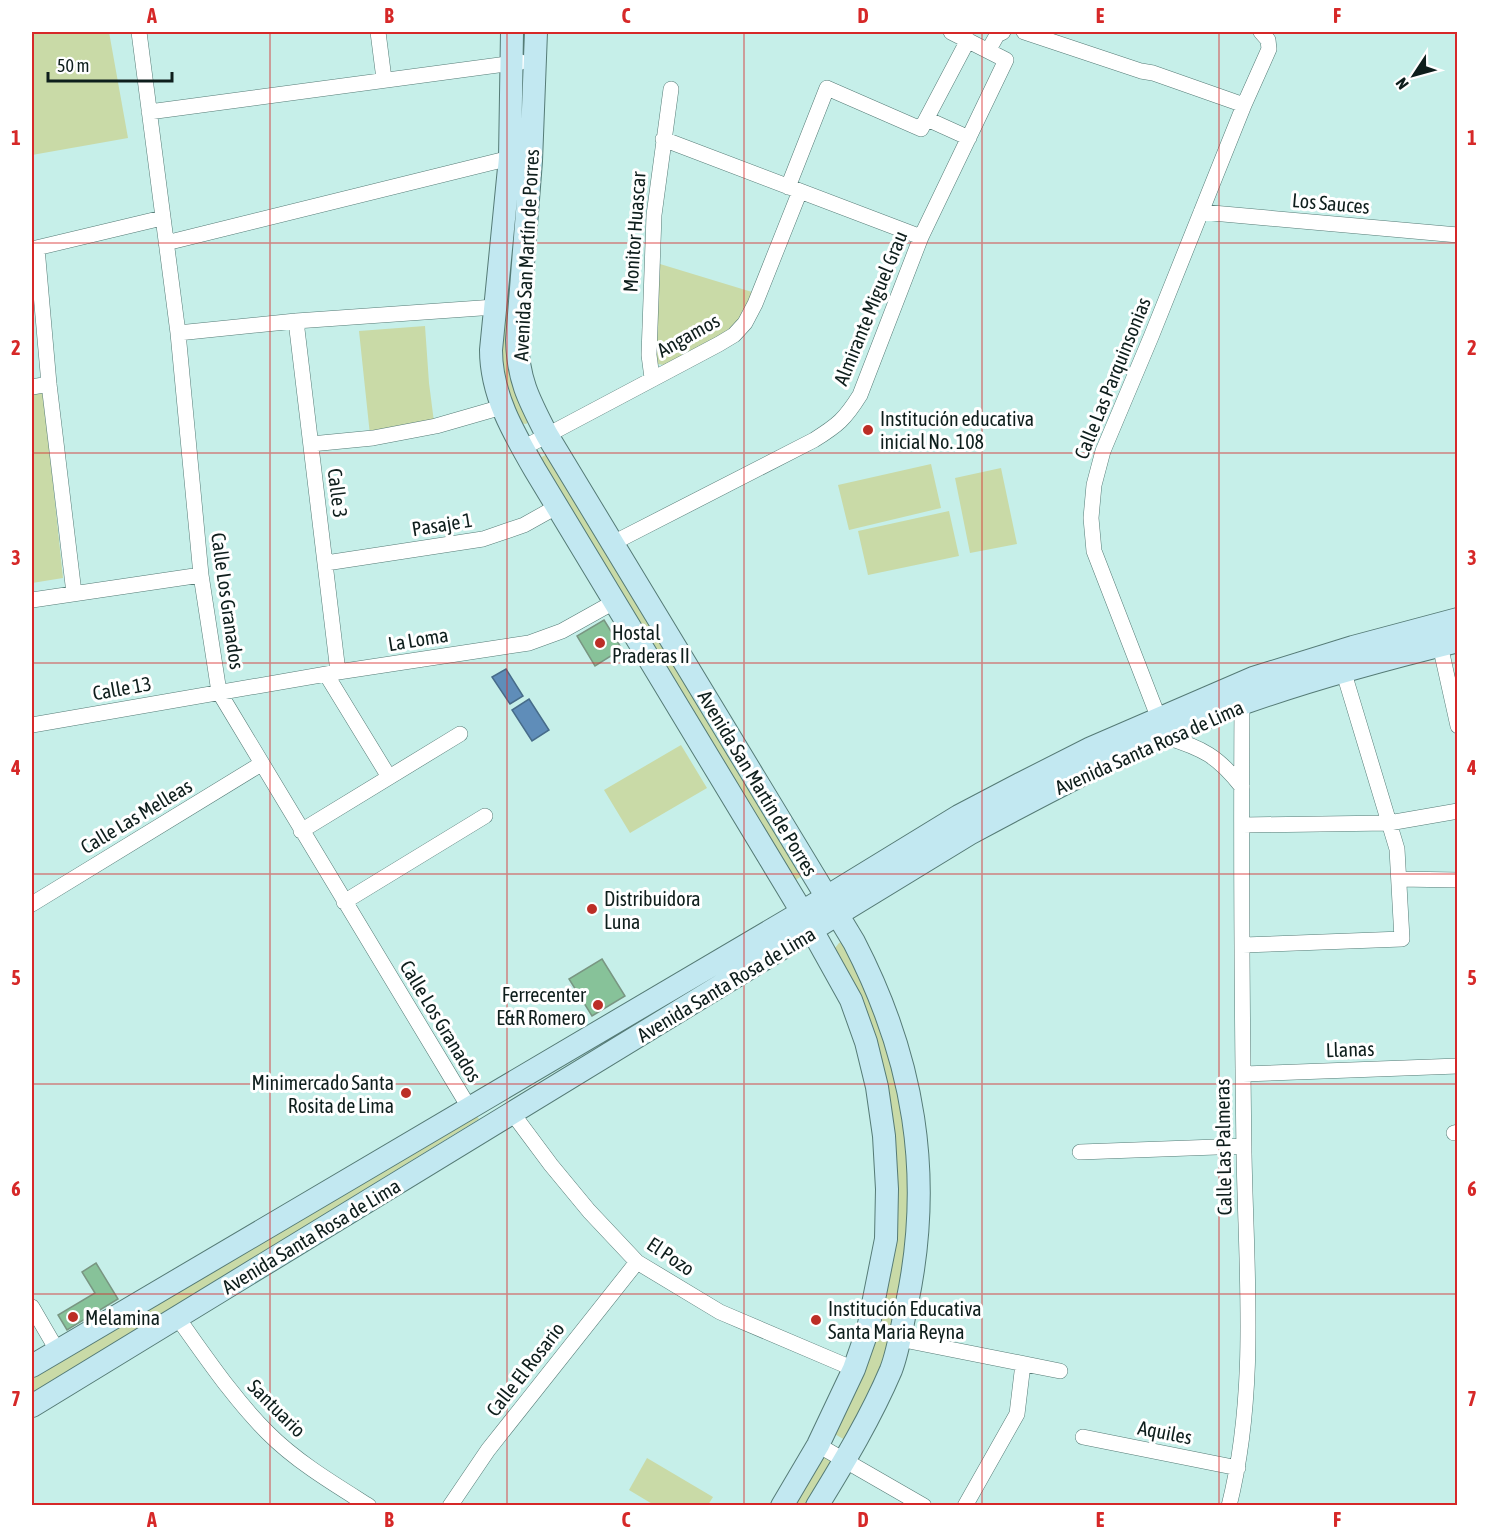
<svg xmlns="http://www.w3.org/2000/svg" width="1489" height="1537" font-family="'Asap Condensed',sans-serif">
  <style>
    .green { fill: #c9daa7 }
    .water { fill: #5f8db9; stroke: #476c8a; stroke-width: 1.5 }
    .building { fill: #87c299; stroke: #799682; stroke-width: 1.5 }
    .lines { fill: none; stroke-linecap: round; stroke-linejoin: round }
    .minor-casing { stroke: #557b76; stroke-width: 16 }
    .secondary-casing { stroke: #557b76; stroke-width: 24 }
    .minor { stroke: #fff; stroke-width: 15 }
    .secondary { stroke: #c2e8f1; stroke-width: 22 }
    .grid { fill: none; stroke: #d62828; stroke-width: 1.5; stroke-opacity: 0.55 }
    .poi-dot { fill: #bc2e26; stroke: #fff; stroke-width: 2 }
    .labels { text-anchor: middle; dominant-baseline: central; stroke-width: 6; stroke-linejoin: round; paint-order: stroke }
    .street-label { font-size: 20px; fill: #0e1e1c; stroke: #fff }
    .poi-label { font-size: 20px; fill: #0e1e1c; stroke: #fff; text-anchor: start }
    .neatline { fill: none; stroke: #d62828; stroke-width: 2 }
    .grid-label { font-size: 20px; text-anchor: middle; font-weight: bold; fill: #d62828 }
  </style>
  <rect width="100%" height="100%" fill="#c6efe9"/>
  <path class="green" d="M32,32H109L128,138L32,155Z
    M526,77L509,349L531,420L526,424L520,423L507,394L501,357L522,79Z
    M660,264L752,292L742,315L729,331L664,365L658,364L655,359Z
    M425,326L429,383L434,422L370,435L359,331Z
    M43,388L63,578L32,583V391Z
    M549,453L808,872L794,881L540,458Z
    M931,464L941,508L849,530L838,485Z
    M1001,468L1017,544L970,553L955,478Z
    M949,511L959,556L868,575L858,531Z
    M681,745L707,788L630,833L604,790Z
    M849,939L877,999L911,1148L907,1249L895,1320L881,1365L845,1440L833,1433L896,1157L890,1098L878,1048L835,948L839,943Z
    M475,1114L479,1119L32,1394V1379Z
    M821,1455L834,1462L808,1505H801L795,1502Z
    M647,1458L713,1497L708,1505H654L629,1490Z"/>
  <path class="water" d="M506,669L523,696L510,704L492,677Z
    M529,699L549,730L532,741L512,710Z"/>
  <path class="building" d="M604,620L622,649L595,666L577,636Z
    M602,959L625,996L592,1016L569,979Z
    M96,1263L118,1299L67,1330L58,1315L95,1293L82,1272Z"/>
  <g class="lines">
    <defs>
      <path id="minor" d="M139,32L178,333L201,575L219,692L470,1109
        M378,32L384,79
        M1024,32L1141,71L1153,73L1244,105
        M988,51L997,35L1003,32
        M149,112L521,62
        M927,119L969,138
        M663,139L921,237
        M788,187L827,88L921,129L968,40
        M1201,212L1458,235
        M166,243L510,158
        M37,248L49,384L74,593
        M32,249L162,218
        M296,321L338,672
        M178,333L296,321L495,307
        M652,378L649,355L654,215L671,89
        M32,387L49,384
        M311,444L373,438L436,426L502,407
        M523,448L719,344L734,335L745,323L755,304L800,191
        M613,543L814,440C838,425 845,419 860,395L921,237L1006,60L951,32
        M326,563L483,539L524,525L558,506
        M32,600L201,575
        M1440,645L1458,726
        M326,674L389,777
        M32,725L338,672L529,643L562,631L614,602
        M1242,787C1218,756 1202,748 1166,737L1094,551L1091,518L1094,485L1103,451L1151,337L1244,105L1269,49L1268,40L1261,32
        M1243,825L1389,823L1458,811
        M301,831L460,734
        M1399,879L1458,880
        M344,902L485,816
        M32,904L261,764
        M1243,945L1402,939L1397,849L1343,670
        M1243,1074L1458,1066
        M513,1114L551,1165L589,1211L637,1262L720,1312L854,1369
        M1454,1133L1458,1132
        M1080,1152L1244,1146
        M32,1307L57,1350
        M177,1317C206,1357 233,1398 268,1433C297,1462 334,1484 369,1506
        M899,1339L1060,1371
        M1083,1437L1238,1468
        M818,1445L924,1506
        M450,1506L488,1450L637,1262
        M965,1506L1017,1414L1023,1364
        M1229,1506C1258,1391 1246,1270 1244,1153C1242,1004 1241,854 1242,704"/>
      <path id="secondary" d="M512,32L510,158L491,350C491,394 513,432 535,470L802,912L851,1000L866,1042L877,1087L884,1136L887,1189L886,1239L868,1329L854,1369L818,1445L782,1506
        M536,32L531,161L517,340C518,380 529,400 547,435L854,942C914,1058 934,1175 907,1303C902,1325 899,1349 891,1370C871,1417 844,1462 817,1506
        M32,1366L802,912L959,816L1020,784L1091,748L1253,678L1353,647L1458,619
        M32,1406L969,834C1058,786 1149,738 1244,703C1314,678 1385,659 1458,641"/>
    </defs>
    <use href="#minor" class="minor-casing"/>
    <use href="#secondary" class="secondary-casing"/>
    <use href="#minor" class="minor"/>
    <use href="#secondary" class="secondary"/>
  </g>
  <path class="grid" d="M270,32V1506M507,32V1506M744,32V1506M982,32V1506M1219,32V1506M32,243H1458M32,453H1458M32,663H1458M32,874H1458M32,1084H1458M32,1294H1458"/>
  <g class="poi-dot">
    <circle cx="868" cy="430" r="6"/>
    <circle cx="600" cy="643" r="6"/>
    <circle cx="592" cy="909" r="6"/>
    <circle cx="598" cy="1005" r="6"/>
    <circle cx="406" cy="1093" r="6"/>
    <circle cx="73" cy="1317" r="6"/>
    <circle cx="816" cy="1320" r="6"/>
  </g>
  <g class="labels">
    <g class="street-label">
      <text transform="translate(1331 203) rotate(5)">Los Sauces</text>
      <text transform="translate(634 232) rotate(-86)">Monitor Huascar</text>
      <text transform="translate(526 255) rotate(-87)">Avenida San Martín de Porres</text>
      <text transform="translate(870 308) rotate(-68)">Almirante Miguel Grau</text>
      <text transform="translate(688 335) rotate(-29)">Angamos</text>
      <text transform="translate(1112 378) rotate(-68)">Calle Las Parquinsonias</text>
      <text transform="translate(338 493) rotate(83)">Calle 3</text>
      <text transform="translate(442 524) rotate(-9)">Pasaje 1</text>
      <text transform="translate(228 601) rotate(82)">Calle Los Granados</text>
      <text transform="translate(418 639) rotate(-9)">La Loma</text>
      <text transform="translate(122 688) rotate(-10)">Calle 13</text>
      <text transform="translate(1149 747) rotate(-24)">Avenida Santa Rosa de Lima</text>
      <text transform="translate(758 783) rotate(59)">Avenida San Martín de Porres</text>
      <text transform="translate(136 816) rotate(-31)">Calle Las Melleas</text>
      <text transform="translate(726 984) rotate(-31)">Avenida Santa Rosa de Lima</text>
      <text transform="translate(441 1021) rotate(59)">Calle Los Granados</text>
      <text transform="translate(1350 1049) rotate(-2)">Llanas</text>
      <text transform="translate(1223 1147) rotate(-91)">Calle Las Palmeras</text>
      <text transform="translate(311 1236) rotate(-31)">Avenida Santa Rosa de Lima</text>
      <text transform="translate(671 1256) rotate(34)">El Pozo</text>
      <text transform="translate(525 1369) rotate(-52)">Calle El Rosario</text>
      <text transform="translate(277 1408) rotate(45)">Santuario</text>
      <text transform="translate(1165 1432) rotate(11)">Aquiles</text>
    </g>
    <g class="poi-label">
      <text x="880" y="418">Institución educativa<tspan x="880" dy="23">inicial No. 108</tspan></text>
      <text x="612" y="632">Hostal<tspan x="612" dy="23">Praderas II</tspan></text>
      <text x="604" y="898">Distribuidora<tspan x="604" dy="23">Luna</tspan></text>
      <text x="586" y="994" text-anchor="end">Ferrecenter<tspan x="586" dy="23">E&amp;R Romero</tspan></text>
      <text x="394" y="1082" text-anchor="end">Minimercado Santa<tspan x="394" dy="23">Rosita de Lima</tspan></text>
      <text x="828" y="1308">Institución Educativa<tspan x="828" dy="23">Santa Maria Reyna</tspan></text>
      <text x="85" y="1317">Melamina</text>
    </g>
  </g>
  <rect width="1489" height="1537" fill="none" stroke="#ffffff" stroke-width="66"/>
  <g transform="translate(1414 75) rotate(234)" stroke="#ffffff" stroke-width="4.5" paint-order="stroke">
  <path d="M0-4.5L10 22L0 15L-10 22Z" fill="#0e1e1c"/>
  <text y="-9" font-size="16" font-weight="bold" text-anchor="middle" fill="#0e1e1c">N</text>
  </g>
  <path d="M48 72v9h124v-9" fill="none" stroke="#0e1e1c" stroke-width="3"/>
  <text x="57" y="72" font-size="18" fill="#0e1e1c" stroke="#ffffff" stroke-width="4.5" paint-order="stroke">50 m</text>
  <rect x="33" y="33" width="1423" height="1471" class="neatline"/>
  <g class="grid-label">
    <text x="152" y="23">A</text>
    <text x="389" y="23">B</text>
    <text x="626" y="23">C</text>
    <text x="863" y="23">D</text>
    <text x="1100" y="23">E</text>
    <text x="1337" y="23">F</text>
    <text x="16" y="145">1</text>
    <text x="1472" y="145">1</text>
    <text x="16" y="355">2</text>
    <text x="1472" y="355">2</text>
    <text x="16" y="565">3</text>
    <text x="1472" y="565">3</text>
    <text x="16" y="775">4</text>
    <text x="1472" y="775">4</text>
    <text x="16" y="985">5</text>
    <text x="1472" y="985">5</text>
    <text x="16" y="1196">6</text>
    <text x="1472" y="1196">6</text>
    <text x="16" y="1406">7</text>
    <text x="1472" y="1406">7</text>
    <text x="152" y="1527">A</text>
    <text x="389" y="1527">B</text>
    <text x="626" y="1527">C</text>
    <text x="863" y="1527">D</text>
    <text x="1100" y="1527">E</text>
    <text x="1337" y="1527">F</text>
  </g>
</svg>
